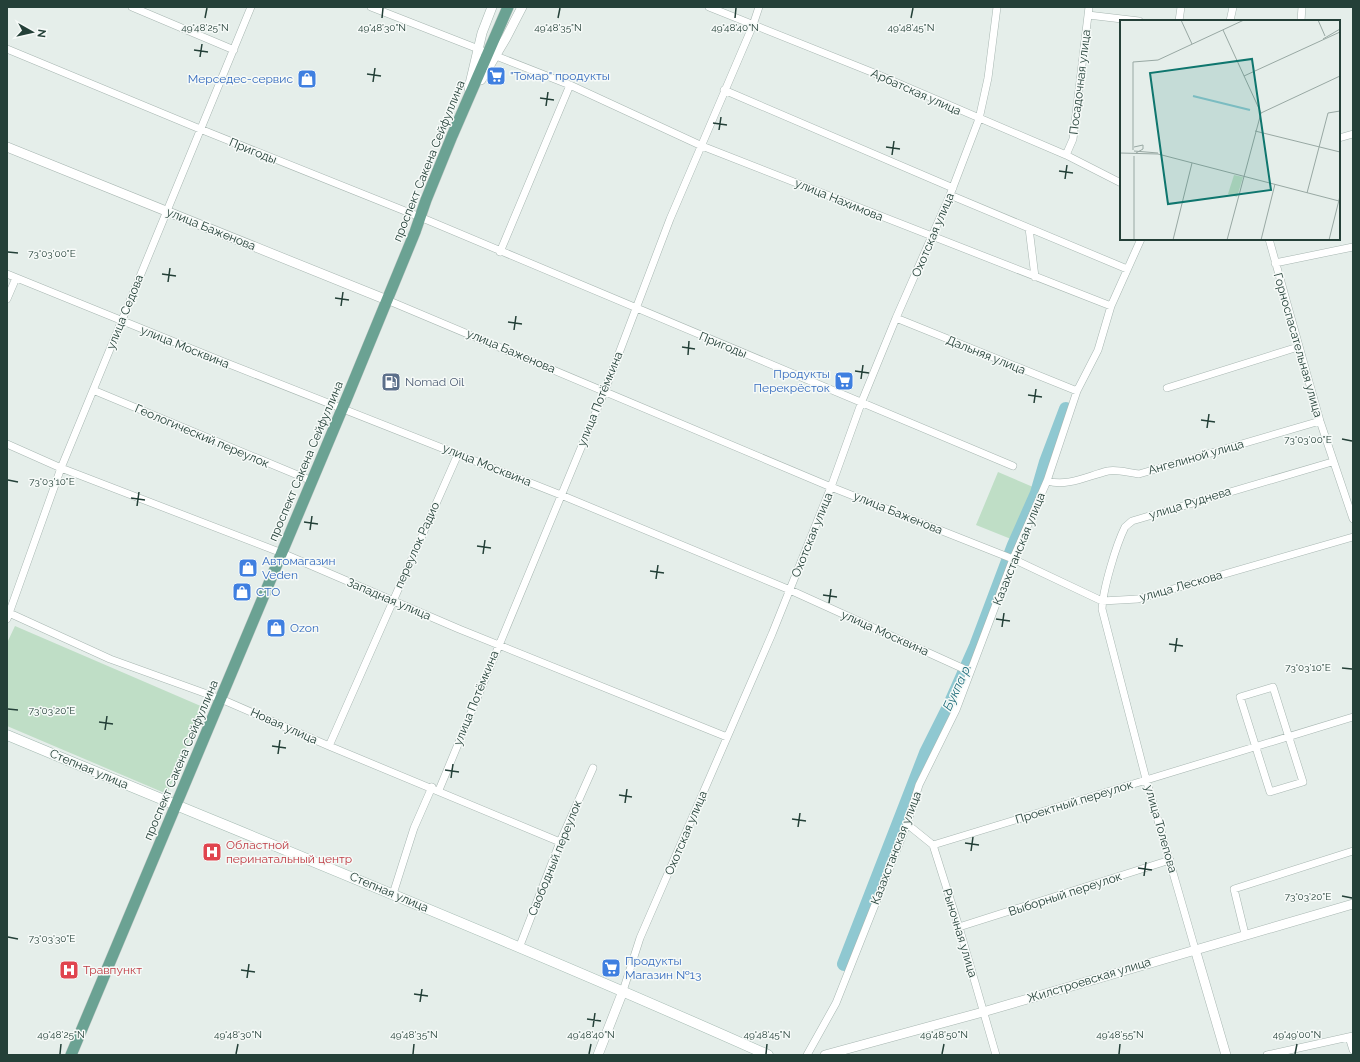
<svg xmlns="http://www.w3.org/2000/svg" width="1360" height="1062" font-family="Raleway,sans-serif">
  <style>
    .green { fill: #bfdec6 }
    .lines { fill: none; stroke-linecap: round; stroke-linejoin: round }
    .river { stroke: #8fc8d1; stroke-width: 14 }
    .minor-casing { stroke: #a7b6b1; stroke-width: 8 }
    .tertiary-casing { stroke: #a7b6b1; stroke-width: 10 }
    .secondary-casing { stroke: #a3b9b1; stroke-width: 11 }
    .primary-casing { stroke: #c2cac7; stroke-width: 12 }
    .minor { stroke: #fff; stroke-width: 7 }
    .tertiary { stroke: #fff; stroke-width: 9 }
    .secondary { stroke: #fff; stroke-width: 10 }
    .primary { stroke: #6ba293; stroke-width: 11 }
    .ticks { fill: none; stroke: #244038; stroke-width: 1.5 }
    .labels { text-anchor: middle; dominant-baseline: central; stroke-width: 3; stroke-linejoin: round; paint-order: stroke }
    .shop-label { font-size: 12px; fill: #366cbe; stroke: #f6faf8; text-anchor: start }
    .street-label { font-size: 12px; fill: #244038; stroke: #f6faf8 }
    .service-label { font-size: 12px; fill: #4e5e75; stroke: #f6faf8; text-anchor: start }
    .health-label { font-size: 12px; fill: #be3a42; stroke: #f6faf8; text-anchor: start }
    .water-label { font-size: 13px; font-style: italic; fill: #1f6d7b; stroke: #f6faf8 }
    .inset-river { fill: none; stroke: #8fc8d1; stroke-width: 2 }
    .inset-road { fill: none; stroke: #98a8a3; stroke-width: 1 }
    .view { fill: #0f766e; fill-opacity: 0.15; stroke: #0f766e; stroke-width: 2 }
    .inset-edge { fill: none; stroke: #244038; stroke-width: 2 }
    .ticks-label { font-size: 10px; text-anchor: middle; fill: #244038; stroke: #f6faf8; stroke-width: 3; stroke-linejoin: round; paint-order: stroke }
  </style>
  <rect width="100%" height="100%" fill="#e5eeea"/>
  <path class="green" d="M998,472L1033,487L1011,539L976,525Z
    M15,626L203,707L167,794L7,726V643Z"/>
  <g class="lines">
    <path class="river" d="M844,964L926,753L948,709L976,646L1014,545L1037,493L1046,462L1066,409"/>
    <defs>
      <path id="minor" d="M132,7L234,50
        M371,7L481,50
        M709,7L874,73L1066,155L1121,183
        M1088,15L1139,21
        M1179,21L1181,7
        M1230,21L1233,7
        M1301,21L1302,7
        M7,49L200,129L420,217L1013,466
        M491,54L570,85L702,146L1111,306
        M724,90L953,188
        M1339,138L1353,134
        M1066,155L1073,139L1089,7
        M950,195L1127,269
        M1029,228L1035,277
        M1269,239L1320,421L1353,519
        M500,252L570,85
        M1275,263L1353,247
        M7,274L224,362L561,495L790,590L962,668
        M7,299L16,278
        M387,300L831,487L1013,559L1102,601L1138,599L1353,537
        M896,318L1077,391
        M1167,388L1298,347
        M93,390L312,481
        M7,444L61,468L282,553L459,629L727,737
        M1047,481C1068,487 1087,476 1108,471C1117,469 1129,473 1139,474L1320,421
        M7,612L110,659L221,699L329,746L560,842
        M7,619L61,468L251,7
        M1273,687L1303,782L1270,792L1240,697Z
        M329,746L458,454
        M439,790L605,390L670,219L753,25L759,7
        M907,824L933,845L959,927L996,1055
        M933,845L1353,717
        M393,894L414,828L432,787
        M959,927L1170,860
        M1245,934L1234,889L1353,851
        M519,948L560,842L593,768
        M1195,949L1146,779L1102,609C1103,589 1116,545 1125,527C1127,525 1130,523 1132,521L1332,462
        M623,991L640,938L772,634L831,487L862,401L896,318L950,195L979,119L988,78L997,7
        M1349,1037L1353,1050
        M807,1055L836,1003L907,824L919,785L956,710L1013,559L1047,481L1077,391L1098,350L1111,306L1141,239
        M1267,1055L1353,1036"/>
      <path id="tertiary" d="M481,80L506,38L522,7
        M469,88L482,33L492,7
        M7,147L387,300
        M1195,949L1226,1055
        M598,1055L623,991
        M825,1055L983,1012L1353,904"/>
      <path id="secondary" d="M7,735C261,841 517,943 768,1055"/>
      <path id="primary" d="M71,1055L348,395L415,232L426,200L452,136L508,7"/>
    </defs>
    <use href="#minor" class="minor-casing"/>
    <use href="#tertiary" class="tertiary-casing"/>
    <use href="#secondary" class="secondary-casing"/>
    <use href="#primary" class="primary-casing"/>
    <use href="#minor" class="minor"/>
    <use href="#tertiary" class="tertiary"/>
    <use href="#secondary" class="secondary"/>
    <use href="#primary" class="primary"/>
  </g>
  <path class="ticks" d="M205,18L207,8M382,18L383,8M558,18L560,8M735,18L736,8M911,18L913,8M194,50L208,52M200,57L202,44M367,74L381,76M373,82L375,68M540,98L554,100M546,106L548,92M713,123L727,125M719,130L721,117M886,147L900,149M892,155L894,141M1059,171L1073,173M1065,179L1067,165M8,252L18,253M162,274L176,276M168,282L170,268M335,298L349,300M341,306L343,292M508,322L522,324M514,330L516,316M682,347L695,349M688,355L689,341M855,371L869,373M861,379L863,365M1028,395L1042,397M1034,403L1036,389M1201,420L1215,422M1207,428L1209,414M1342,439L1352,441M8,480L18,482M131,498L145,500M137,506L139,492M304,522L318,524M310,530L312,516M477,546L491,548M483,554L485,540M650,571L664,573M656,579L658,565M823,595L837,597M829,603L831,589M996,619L1010,621M1002,627L1004,613M1169,644L1183,646M1175,652L1177,638M1342,668L1352,669M8,709L18,710M99,722L113,724M105,730L107,716M272,746L286,748M278,754L280,740M445,770L459,772M451,778L453,764M619,795L632,797M625,803L627,789M792,819L806,821M798,827L800,813M965,843L979,845M971,851L973,837M1138,868L1152,870M1144,876L1146,862M1342,896L1352,898M8,937L18,939M241,970L255,972M247,978L249,964M414,994L428,996M420,1002L422,989M587,1019L601,1021M593,1027L595,1013M60,1054L61,1044M236,1054L238,1044M413,1054L414,1044M589,1054L591,1044M766,1054L767,1044M942,1054L944,1044M1119,1054L1120,1044M1295,1054L1297,1044"/>
  <defs>
    <symbol id="supermarket-square" viewBox="-11 -11 22 22"><rect x="-9" y="-9" width="18" height="18" rx="4" fill="#3f7fe0" stroke="#f6faf8"/><path d="M-6-5.5h2.5l.6 2H6L4.5 2H-2.5L-4.4-4H-6ZM-1.5 3.2a1.3 1.3 0 1 0 .1 0ZM3 3.2a1.3 1.3 0 1 0 .1 0Z" fill="#fff"/></symbol>
    <symbol id="shop-square" viewBox="-11 -11 22 22"><rect x="-9" y="-9" width="18" height="18" rx="4" fill="#3f7fe0" stroke="#f6faf8"/><path d="M-5-2.5h2.3a2.7 3.5 0 0 1 5.4 0H5L5.5 6h-11ZM-1.5-2.5h3a1.5 2.3 0 0 0-3 0Z" fill="#fff"/></symbol>
    <symbol id="fuel-square" viewBox="-11 -11 22 22"><rect x="-9" y="-9" width="18" height="18" rx="4" fill="#5c6f8a" stroke="#f6faf8"/><path d="M-5.5-6h7V0h2V4h1.3V-2.5L3-4.5l.8-.8L6-3V5H2.5V1h-1V6h-7ZM-4.2-4.7v3.2H.2V-4.7Z" fill="#fff"/></symbol>
    <symbol id="hospital-square" viewBox="-11 -11 22 22"><rect x="-9" y="-9" width="18" height="18" rx="4" fill="#e0444e" stroke="#f6faf8"/><path d="M-5-5h3v3.5h4V-5h3V5h-3V1.5h-4V5h-3Z" fill="#fff"/></symbol>
  </defs>
  <g fill-rule="evenodd">
    <use href="#supermarket-square" x="485" y="65" width="22" height="22"/>
    <use href="#shop-square" x="296" y="68" width="22" height="22"/>
    <use href="#supermarket-square" x="833" y="370" width="22" height="22"/>
    <use href="#fuel-square" x="380" y="371" width="22" height="22"/>
    <use href="#shop-square" x="237" y="557" width="22" height="22"/>
    <use href="#shop-square" x="231" y="581" width="22" height="22"/>
    <use href="#shop-square" x="265" y="617" width="22" height="22"/>
    <use href="#hospital-square" x="201" y="841" width="22" height="22"/>
    <use href="#supermarket-square" x="600" y="957" width="22" height="22"/>
    <use href="#hospital-square" x="58" y="959" width="22" height="22"/>
  </g>
  <g class="labels">
    <g class="shop-label">
      <text x="510" y="76">"Томар" продукты</text>
      <text x="293" y="79" text-anchor="end">Мерседес-сервис</text>
      <text x="830" y="374" text-anchor="end">Продукты<tspan x="830" dy="14">Перекрёсток</tspan></text>
      <text x="262" y="561">Автомагазин<tspan x="262" dy="14">Veden</tspan></text>
      <text x="256" y="592">СТО</text>
      <text x="290" y="628">Ozon</text>
      <text x="625" y="961">Продукты<tspan x="625" dy="14">Магазин №13</tspan></text>
    </g>
    <g class="street-label">
      <text transform="translate(1080 82) rotate(-83)">Посадочная улица</text>
      <text transform="translate(916 92) rotate(24)">Арбатская улица</text>
      <text transform="translate(253 151) rotate(22)">Пригоды</text>
      <text transform="translate(429 161) rotate(-68)">проспект Сакена Сейфуллина</text>
      <text transform="translate(839 200) rotate(22)">улица Нахимова</text>
      <text transform="translate(211 229) rotate(22)">улица Баженова</text>
      <text transform="translate(933 235) rotate(-67)">Охотская улица</text>
      <text transform="translate(125 312) rotate(-68)">улица Седова</text>
      <text transform="translate(723 345) rotate(22)">Пригоды</text>
      <text transform="translate(1298 345) rotate(74)">Горноспасательная улица</text>
      <text transform="translate(185 347) rotate(22)">улица Москвина</text>
      <text transform="translate(511 351) rotate(23)">улица Баженова</text>
      <text transform="translate(986 355) rotate(22)">Дальняя улица</text>
      <text transform="translate(600 399) rotate(-68)">улица Потёмкина</text>
      <text transform="translate(202 436) rotate(23)">Геологический переулок</text>
      <text transform="translate(1196 457) rotate(-16)">Ангелиной улица</text>
      <text transform="translate(306 461) rotate(-67)">проспект Сакена Сейфуллина</text>
      <text transform="translate(487 465) rotate(22)">улица Москвина</text>
      <text transform="translate(1190 503) rotate(-17)">улица Руднева</text>
      <text transform="translate(898 513) rotate(22)">улица Баженова</text>
      <text transform="translate(812 535) rotate(-68)">Охотская улица</text>
      <text transform="translate(417 545) rotate(-66)">переулок Радио</text>
      <text transform="translate(1019 549) rotate(-68)">Казахстанская улица</text>
      <text transform="translate(1181 586) rotate(-16)">улица Лескова</text>
      <text transform="translate(389 599) rotate(23)">Западная улица</text>
      <text transform="translate(885 633) rotate(24)">улица Москвина</text>
      <text transform="translate(476 698) rotate(-68)">улица Потёмкина</text>
      <text transform="translate(284 726) rotate(24)">Новая улица</text>
      <text transform="translate(181 760) rotate(-67)">проспект Сакена Сейфуллина</text>
      <text transform="translate(89 769) rotate(23)">Степная улица</text>
      <text transform="translate(1074 802) rotate(-17)">Проектный переулок</text>
      <text transform="translate(1161 829) rotate(74)">улица Толепова</text>
      <text transform="translate(686 833) rotate(-67)">Охотская улица</text>
      <text transform="translate(896 848) rotate(-69)">Казахстанская улица</text>
      <text transform="translate(555 858) rotate(-68)">Свободный переулок</text>
      <text transform="translate(389 892) rotate(23)">Степная улица</text>
      <text transform="translate(1065 894) rotate(-18)">Выборный переулок</text>
      <text transform="translate(960 933) rotate(73)">Рыночная улица</text>
      <text transform="translate(1089 980) rotate(-17)">Жилстроевская улица</text>
    </g>
    <g class="service-label">
      <text x="405" y="382">Nomad Oil</text>
    </g>
    <g class="health-label">
      <text x="226" y="845">Областной<tspan x="226" dy="14">перинатальный центр</tspan></text>
      <text x="83" y="970">Травпункт</text>
    </g>
    <g class="water-label">
      <text transform="translate(957 687) rotate(-65)">Букпа р.</text>
    </g>
  </g>
  <g transform="translate(1120 20)">
    <rect width="220" height="220" fill="#e5eeea"/>
    <path d="M114,155L123,157L117,177L108,174Z" fill="#bfdec6"/>
    <path class="inset-river" d="M73,76L130,90"/>
    <path class="inset-road" d="M61,0L72,24M198,0L205,16M103,10L141,93M203,19L220,9M124,56L220,12M135,111L220,132M14,127L23,125V129L16,133M13,130V42L38,40L124,0M14,131L38,133M0,133L38,134L219,181M14,136V220M187,173L208,93L220,91M53,220L72,143M107,220L141,93L220,56M141,220L155,164M209,220L220,176"/>
    <path class="view" d="M132,39L151,170L48,184L30,53Z"/>
    <rect width="220" height="220" class="inset-edge"/>
  </g>
  <g class="ticks-label">
    <text x="205" y="31">49°48'25"N</text>
    <text x="382" y="31">49°48'30"N</text>
    <text x="558" y="31">49°48'35"N</text>
    <text x="735" y="31">49°48'40"N</text>
    <text x="911" y="31">49°48'45"N</text>
    <text x="52" y="257">73°03'00"E</text>
    <text x="1308" y="443">73°03'00"E</text>
    <text x="52" y="485">73°03'10"E</text>
    <text x="1308" y="671">73°03'10"E</text>
    <text x="52" y="714">73°03'20"E</text>
    <text x="1308" y="900">73°03'20"E</text>
    <text x="52" y="942">73°03'30"E</text>
    <text x="61" y="1038">49°48'25"N</text>
    <text x="238" y="1038">49°48'30"N</text>
    <text x="414" y="1038">49°48'35"N</text>
    <text x="591" y="1038">49°48'40"N</text>
    <text x="767" y="1038">49°48'45"N</text>
    <text x="944" y="1038">49°48'50"N</text>
    <text x="1120" y="1038">49°48'55"N</text>
    <text x="1297" y="1038">49°49'00"N</text>
  </g>
  <rect width="1360" height="1062" fill="none" stroke="#244038" stroke-width="16"/>
  <g transform="translate(32 32) rotate(98)" stroke="#f6faf8" stroke-width="3" paint-order="stroke">
  <path d="M0-3L7 15L0 10L-7 15Z" fill="#244038"/>
  <text y="-6" font-size="11" font-weight="bold" text-anchor="middle" fill="#244038">N</text>
  </g>
</svg>
